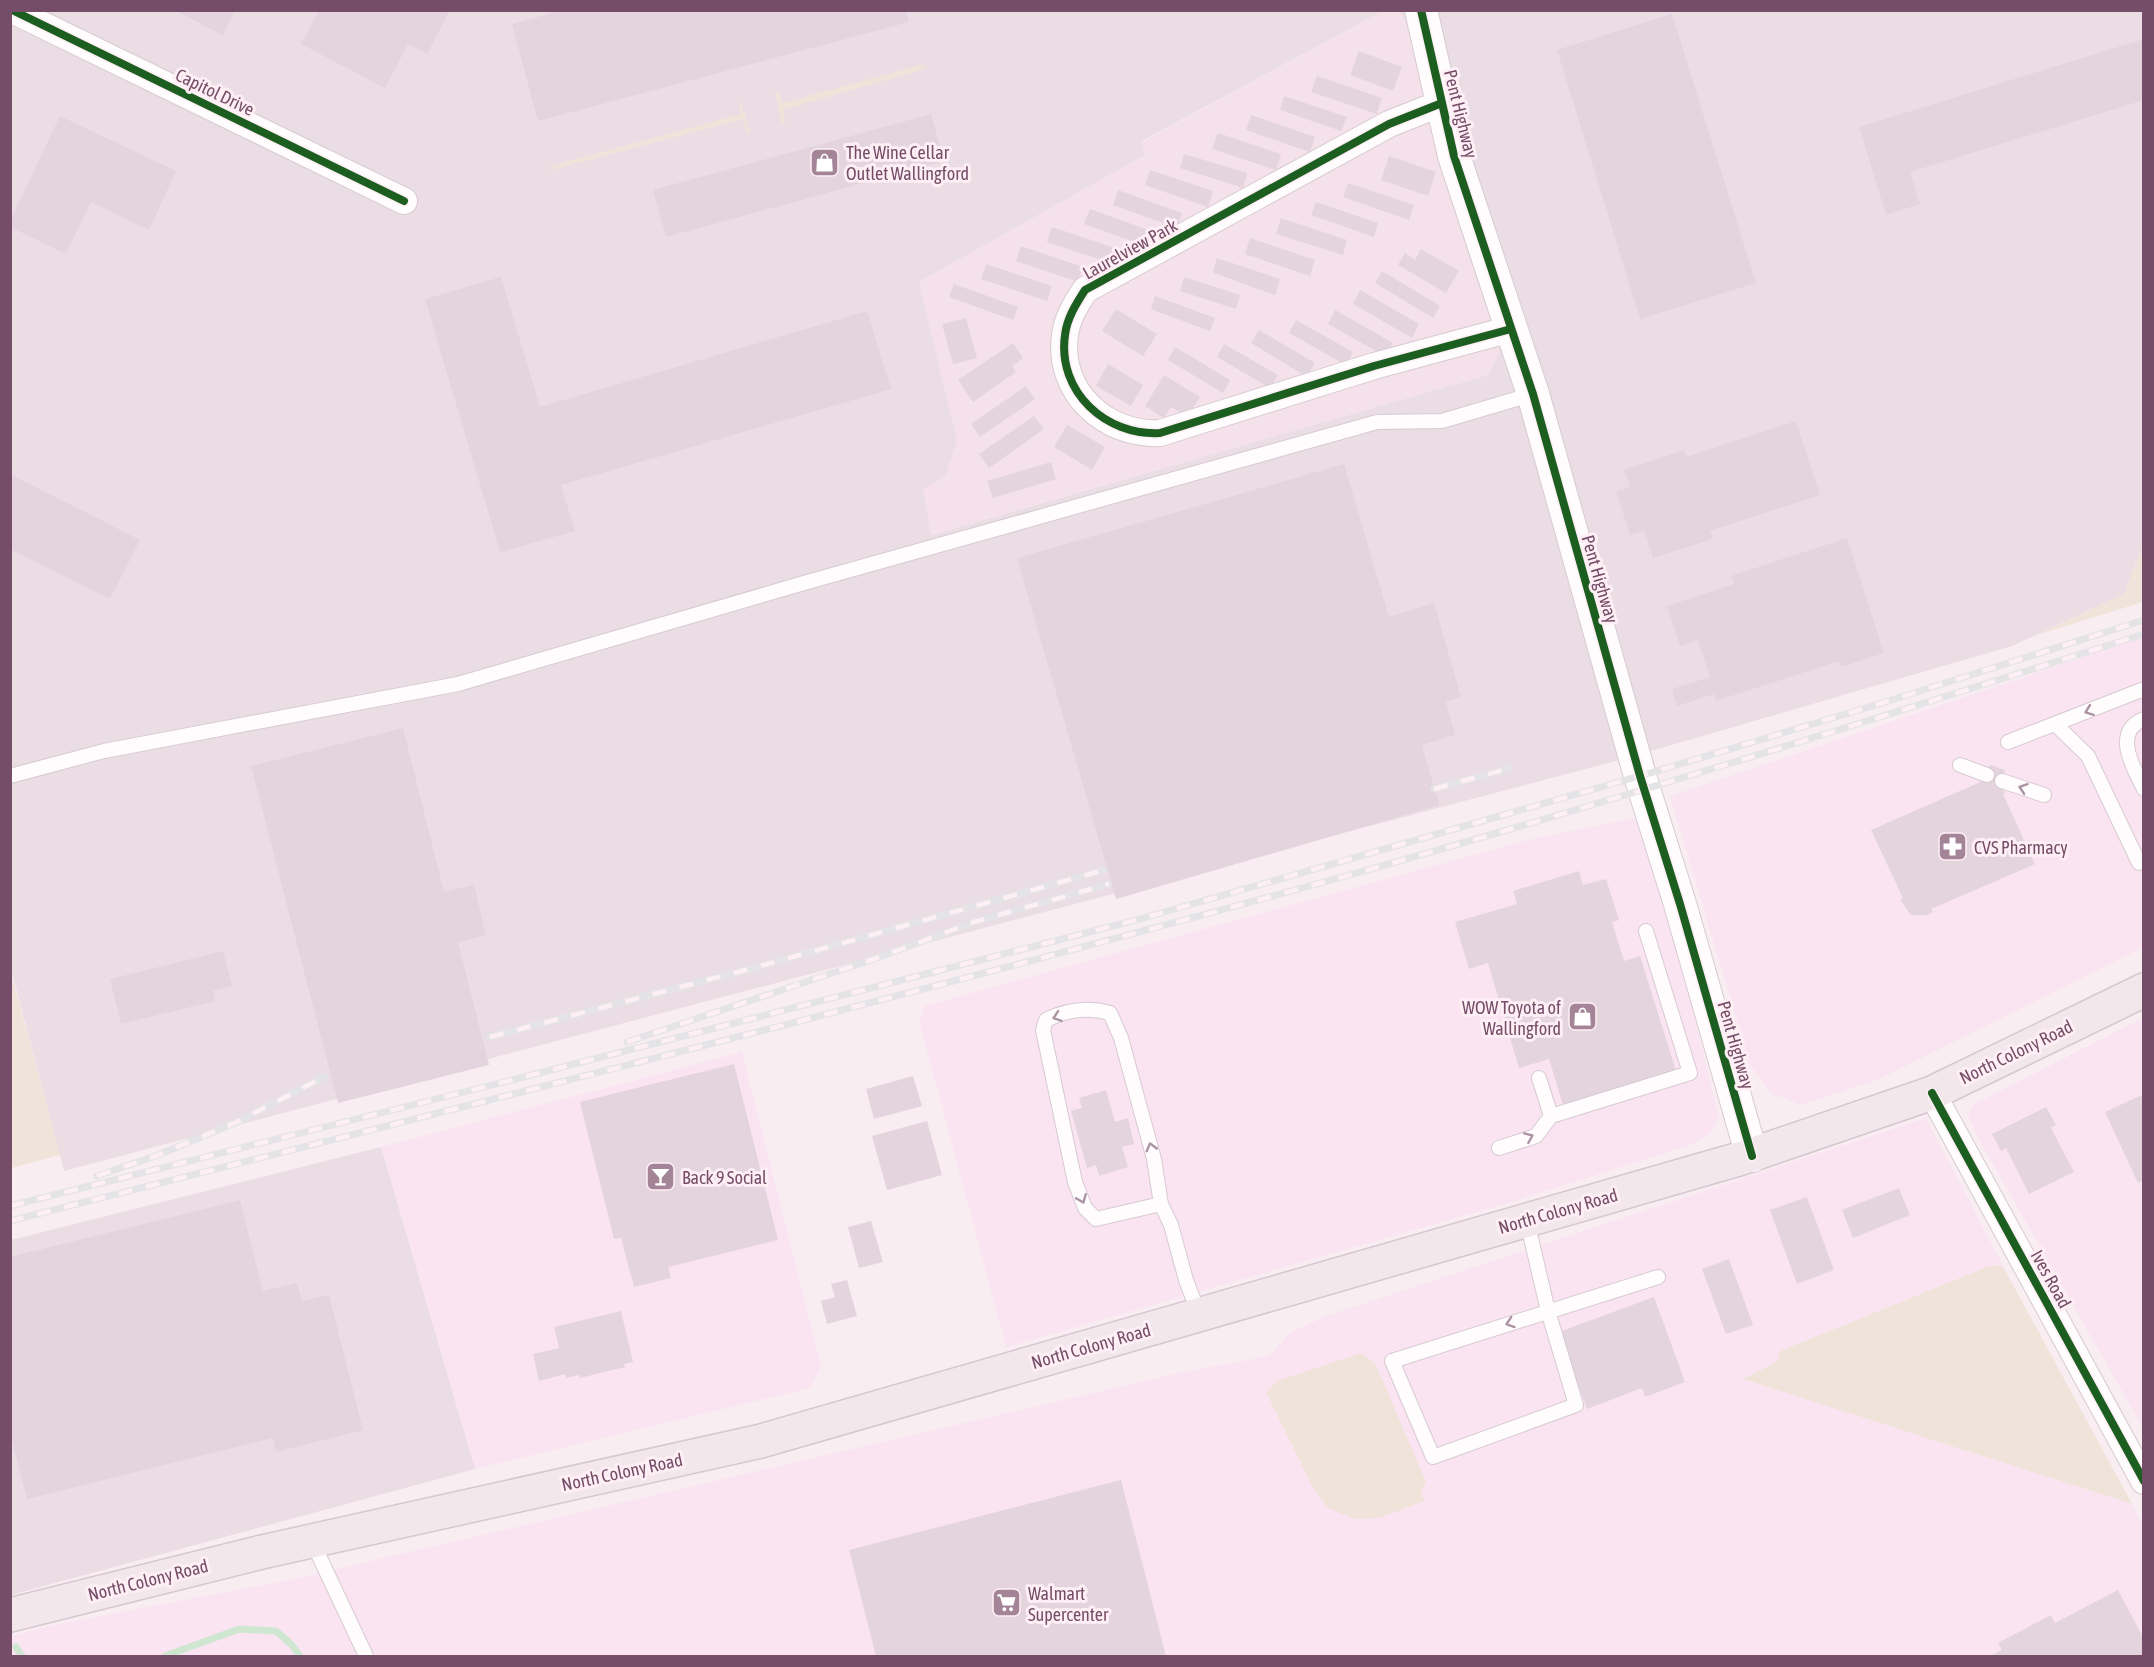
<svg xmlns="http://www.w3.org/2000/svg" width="2154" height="1667" font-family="'Asap Condensed',sans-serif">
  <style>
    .residential { fill: #f5e1ea }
    .commercial { fill: #fae4f2 }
    .industrial { fill: #eadee4 }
    .green { fill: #f0e3da }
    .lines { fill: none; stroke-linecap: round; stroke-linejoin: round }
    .stream { stroke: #cfe7d1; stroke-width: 7 }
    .building { fill: #e4d4dd }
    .service-casing { stroke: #d7cad1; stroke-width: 16 }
    .minor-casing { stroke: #d7cad1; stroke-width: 28 }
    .tertiary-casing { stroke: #d7cad1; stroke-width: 34 }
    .primary-casing { stroke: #d6c7d0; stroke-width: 36 }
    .service { stroke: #fefcfd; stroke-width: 14 }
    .minor { stroke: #fefcfd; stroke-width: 26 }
    .tertiary { stroke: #fefcfd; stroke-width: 32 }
    .primary { stroke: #f2e7eb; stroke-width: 33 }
    .rail-casing { stroke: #e4e4e6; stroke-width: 7 }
    .rail { stroke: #feeff5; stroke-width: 4.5; stroke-dasharray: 14; stroke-linecap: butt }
    .cycleway-casing { stroke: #feeff5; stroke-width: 11 }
    .cycleway { stroke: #1b5e20; stroke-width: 8 }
    .oneway { stroke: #ac93a4 }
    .labels { text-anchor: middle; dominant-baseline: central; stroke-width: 6; stroke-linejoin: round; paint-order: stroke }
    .street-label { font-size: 18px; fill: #764d68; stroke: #feeff5 }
    .poi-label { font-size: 18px; fill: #764d68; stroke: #feeff5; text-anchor: start }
  </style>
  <rect width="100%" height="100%" fill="#f8edf1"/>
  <path class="residential" d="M1383,11H1399L1412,32L1502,346L1488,375L930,535L923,490L946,475L919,282L1145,155L1142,142Z"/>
  <path class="commercial" d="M2143,637V948L1877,1080L1801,1105L1785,1098L1772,1095L1750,1065L1670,796Z
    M1645,816L1719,1117L1710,1134L1690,1145L1515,1201L1006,1347L919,1021L924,1006L1528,840Z
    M2143,1018V1428L1976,1134L1968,1115L1973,1105Z
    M742,1052L821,1366L810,1388L475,1469L381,1147Z
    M1926,1118L2005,1270L2000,1265L1987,1267L1780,1351L1779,1361L1744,1379L2132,1504L2143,1525V1656H11V1636L54,1625L289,1580L1179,1373L1269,1356L1291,1332L1326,1316Z"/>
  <path class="industrial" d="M10,11H1383L1142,141L1145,155L919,282L957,441L946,475L923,490L931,535L1488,375L1502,346L1412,32L1399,11H2143V545L2124,594L2012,646L1620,760L64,1171L11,969Z
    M381,1147L475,1469L11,1595V1240Z"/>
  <path class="green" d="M924,64L925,69L783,110L786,122L782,123L775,91L778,93L782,103Z
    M741,102L750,133L746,132L743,119L551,170V166L741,114L739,103Z
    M2143,545V602L2034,636L2124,594Z
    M10,969L60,1155L11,1168H10Z
    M2000,1265L2005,1270L2132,1504L1743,1379L1778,1361L1780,1351L1987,1267Z
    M1362,1353L1376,1365L1426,1482L1421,1491L1425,1501L1379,1518L1355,1519L1328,1508L1312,1486L1266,1392L1277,1381Z"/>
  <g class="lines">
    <path class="stream" d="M16,1647L22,1656
      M165,1656L239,1629L276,1631L292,1645L300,1656"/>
  </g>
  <path class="building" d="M174,10H235L223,35Z
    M319,10H450L427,54L408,44L385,88L301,44Z
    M563,10H906L909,22L538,121L512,24Z
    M1672,14L1756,283L1640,319L1557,50Z
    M2144,39V100L1910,172L1920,204L1886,215L1859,127Z
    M1359,51L1402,67L1393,91L1350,75Z
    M1317,76L1382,98L1377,114L1311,92Z
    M1284,96L1347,117L1341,131L1280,110Z
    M931,114L944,161L666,237L653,190Z
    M1251,115L1315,137L1310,152L1246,130Z
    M60,116L176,171L149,230L91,202L66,254L10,227V221Z
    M1218,133L1281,154L1276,170L1212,149Z
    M1184,154L1247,173L1243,188L1180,168Z
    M1389,156L1436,172L1428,196L1381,180Z
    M1150,170L1213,191L1208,207L1145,185Z
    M1348,183L1414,205L1409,220L1343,197Z
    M1118,190L1182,213L1177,228L1113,205Z
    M1316,202L1378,223L1374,237L1311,215Z
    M1090,209L1148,230L1143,245L1084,224Z
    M1281,218L1347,240L1343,255L1276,234Z
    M1052,227L1115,248L1110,263L1047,242Z
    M1250,238L1315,260L1310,276L1245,254Z
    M1021,246L1083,267L1078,282L1016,261Z
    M1421,249L1459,271L1446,293L1398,265L1405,253L1415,260Z
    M1217,258L1280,279L1275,295L1214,273L1213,271Z
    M986,264L1052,286L1047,301L981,279Z
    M1382,271L1440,306L1433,318L1375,283Z
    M501,277L540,407L867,311L891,389L561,485L575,531L500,552L425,299Z
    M1184,277L1240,295L1236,309L1180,291Z
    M954,284L1018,307L1013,320L949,297Z
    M1360,290L1419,324L1412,338L1353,304Z
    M1155,296L1215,318L1210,331L1153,310L1151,308Z
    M1116,309L1157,334L1143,356L1102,331Z
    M1335,310L1393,343L1385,356L1328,324Z
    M966,318L977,358L953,364L942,324Z
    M1296,320L1353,352L1346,365L1289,333Z
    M1259,330L1315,363L1307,377L1251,343Z
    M1013,343L1023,358L1012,366L1016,372L973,402L958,380Z
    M1224,344L1278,375L1270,388L1217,357Z
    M1175,347L1230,380L1223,393L1168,360Z
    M1108,364L1143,385L1131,406L1096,386Z
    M1164,375L1200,397L1187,417L1171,407L1164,418L1145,406Z
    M1026,386L1035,399L980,437L971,424Z
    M1034,416L1044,429L989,468L979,454Z
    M1796,421L1820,495L1710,531L1713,539L1653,558L1644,531L1630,535L1616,491L1630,487L1624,470L1684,450L1686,457Z
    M1067,425L1105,447L1092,470L1054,447Z
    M1051,462L1056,479L993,498L987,481Z
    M1344,464L1389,617L1434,603L1461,697L1446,702L1455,735L1422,745L1439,805L1116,899L1017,558Z
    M10,474L140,540L110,599L10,549Z
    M1847,538L1884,653L1841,667L1839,661L1716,701L1714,694L1677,706L1672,689L1710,677L1698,640L1680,646L1667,606L1734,584L1731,576Z
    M403,728L444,892L474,885L486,935L458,942L489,1065L338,1103L251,766Z
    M1990,765L2005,770L2001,785L2005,793L2003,794L2035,864L1931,909L1933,912L1928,915H1911L1900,900L1903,898L1871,830L1985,780Z
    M1579,871L1583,885L1606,879L1619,920L1612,922L1624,961L1640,956L1676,1071L1563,1105L1549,1059L1519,1068L1488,963L1469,969L1455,922L1517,904L1513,891Z
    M223,951L232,986L213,991L215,1001L121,1024L110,979Z
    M734,1064L778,1240L668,1267L671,1278L634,1287L621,1238L614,1239L580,1102Z
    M913,1076L922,1106L874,1119L866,1089Z
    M1106,1090L1115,1122L1128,1118L1134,1144L1122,1147L1128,1167L1099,1176L1096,1165L1087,1168L1071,1111L1082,1108L1079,1098Z
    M2144,1094V1180L2138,1183L2105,1112Z
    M2046,1107L2056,1125L2051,1128L2074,1172L2029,1194L2006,1148L2001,1151L1992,1134Z
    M927,1121L942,1175L887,1190L872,1136Z
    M1899,1188L1910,1215L1853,1238L1842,1210Z
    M1807,1197L1834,1270L1797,1284L1770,1210Z
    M240,1200L263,1291L297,1283L302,1301L329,1295L363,1430L276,1452L273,1438L27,1499L10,1433V1257Z
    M871,1221L883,1262L859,1268L848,1227Z
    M1729,1259L1753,1325L1726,1334L1702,1269Z
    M847,1280L857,1316L827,1324L821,1301L835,1297L831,1284Z
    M1654,1297L1685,1382L1645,1397L1642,1388L1587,1409L1559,1332Z
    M621,1311L633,1362L624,1364L625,1367L580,1378L579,1375L566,1378L565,1374L539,1381L533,1354L559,1348L554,1327Z
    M1121,1480L1166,1656H876L849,1550Z
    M2118,1590L2144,1639V1656H1990L2002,1650L1998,1643L2051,1615L2055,1623Z"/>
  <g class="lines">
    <defs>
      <path id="service" d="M2144,719C2112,732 2133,767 2144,789
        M2055,724L2088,756L2139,863
        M2008,742L2144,689
        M1960,765L1987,775
        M10,776L104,751L458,684L804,583L1377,422L1442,421L1533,394
        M2002,781L2044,795
        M1539,1078L1551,1116
        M1499,1148L1536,1136L1551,1116L1690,1073L1646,931
        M1161,1204L1096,1219L1085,1208L1075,1182L1043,1030L1046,1020C1066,1010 1088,1007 1110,1013L1121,1038L1154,1159L1161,1204L1171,1225L1186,1280L1199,1314
        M1527,1221L1548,1311L1576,1405L1433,1457L1392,1361L1658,1277
        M312,1541L366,1656"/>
      <path id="minor" d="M12,10L404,201
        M1442,103L1389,124L1085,290C1076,304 1067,318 1065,335C1057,392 1106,436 1160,433L1374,366L1511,329
        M1932,1093L2144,1481"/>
      <path id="tertiary" d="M1421,10L1454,156L1533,394L1640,776L1680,904L1752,1156"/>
      <path id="primary" d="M10,1615L262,1552L761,1441L1739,1159L1932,1093L2144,990"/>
    </defs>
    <use href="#service" class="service-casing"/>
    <use href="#minor" class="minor-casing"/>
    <use href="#tertiary" class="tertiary-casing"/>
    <use href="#primary" class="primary-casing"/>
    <use href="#service" class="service"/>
    <use href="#minor" class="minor"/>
    <use href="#tertiary" class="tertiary"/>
    <use href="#primary" class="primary"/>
    <defs>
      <path id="rail" d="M1434,789L1510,768
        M490,1037L757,967L1104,870
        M627,1042L880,957L974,922L1109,884
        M97,1176L158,1155L237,1122L324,1077
        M10,1206L512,1080L1140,919L1657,771L1882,703L2144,620
        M10,1221C453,1109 895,1000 1335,879C1606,804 1875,719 2144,634"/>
    </defs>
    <use href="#rail" class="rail-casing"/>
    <use href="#rail" class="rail"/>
    <defs>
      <path id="cycleway" d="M12,10L404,201
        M1421,10L1454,156L1533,394L1640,776L1680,904L1752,1156
        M1442,103L1389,124L1085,290C1076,304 1067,318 1065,335C1057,392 1106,436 1160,433L1374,366L1511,329
        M1932,1093L2144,1481"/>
    </defs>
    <use href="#cycleway" class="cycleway-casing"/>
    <use href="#cycleway" class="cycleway"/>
  </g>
  <defs><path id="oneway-chevron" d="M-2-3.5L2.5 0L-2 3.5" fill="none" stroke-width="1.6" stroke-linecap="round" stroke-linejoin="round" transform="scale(1.5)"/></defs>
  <g class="oneway">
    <use href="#oneway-chevron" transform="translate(2089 711) rotate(159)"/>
    <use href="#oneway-chevron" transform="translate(2023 788) rotate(-161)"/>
    <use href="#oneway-chevron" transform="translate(1057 1017) rotate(161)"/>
    <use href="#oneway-chevron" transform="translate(1529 1137) rotate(-23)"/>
    <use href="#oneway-chevron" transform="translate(1151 1147) rotate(-105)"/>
    <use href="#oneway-chevron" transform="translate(1082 1199) rotate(68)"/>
    <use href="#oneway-chevron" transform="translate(1510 1323) rotate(162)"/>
  </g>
  <defs>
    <symbol id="shop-square" viewBox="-11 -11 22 22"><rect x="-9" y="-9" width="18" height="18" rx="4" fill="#a48598" stroke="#feeff5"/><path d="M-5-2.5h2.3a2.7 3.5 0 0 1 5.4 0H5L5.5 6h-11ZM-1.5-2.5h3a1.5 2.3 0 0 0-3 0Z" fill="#fff"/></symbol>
    <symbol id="pharmacy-square" viewBox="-11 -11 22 22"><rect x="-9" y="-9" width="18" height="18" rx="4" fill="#a48598" stroke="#feeff5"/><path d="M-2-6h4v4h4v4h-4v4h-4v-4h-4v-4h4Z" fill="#fff"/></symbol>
    <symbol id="bar-square" viewBox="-11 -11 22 22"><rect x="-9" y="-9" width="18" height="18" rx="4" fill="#a48598" stroke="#feeff5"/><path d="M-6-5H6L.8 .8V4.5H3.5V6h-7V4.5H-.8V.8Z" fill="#fff"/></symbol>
    <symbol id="supermarket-square" viewBox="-11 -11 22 22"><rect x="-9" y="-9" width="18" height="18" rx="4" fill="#a48598" stroke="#feeff5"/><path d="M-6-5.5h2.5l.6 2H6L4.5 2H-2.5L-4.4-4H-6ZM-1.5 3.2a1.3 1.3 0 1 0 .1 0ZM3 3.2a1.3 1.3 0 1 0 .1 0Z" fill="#fff"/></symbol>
  </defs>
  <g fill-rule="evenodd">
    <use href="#shop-square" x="808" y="146" width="33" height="33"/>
    <use href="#pharmacy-square" x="1936" y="830" width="33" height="33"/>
    <use href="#shop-square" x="1566" y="1000" width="33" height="33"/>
    <use href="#bar-square" x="644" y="1160" width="33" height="33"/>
    <use href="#supermarket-square" x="990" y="1586" width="33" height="33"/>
  </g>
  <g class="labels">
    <g class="street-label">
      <text transform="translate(215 92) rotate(26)">Capitol Drive</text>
      <text transform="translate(1461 114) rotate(76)">Pent Highway</text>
      <text transform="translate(1130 249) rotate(-29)">Laurelview Park</text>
      <text transform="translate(1600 579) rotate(74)">Pent Highway</text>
      <text transform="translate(1736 1045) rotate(74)">Pent Highway</text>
      <text transform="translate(2016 1052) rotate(-26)">North Colony Road</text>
      <text transform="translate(1558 1211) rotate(-16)">North Colony Road</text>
      <text transform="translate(2051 1279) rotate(61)">Ives Road</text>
      <text transform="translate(1091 1346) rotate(-16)">North Colony Road</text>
      <text transform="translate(622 1472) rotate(-12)">North Colony Road</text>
      <text transform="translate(148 1580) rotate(-14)">North Colony Road</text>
    </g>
    <g class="poi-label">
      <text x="846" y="152">The Wine Cellar<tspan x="846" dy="21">Outlet Wallingford</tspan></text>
      <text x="1974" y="847">CVS Pharmacy</text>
      <text x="1561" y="1007" text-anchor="end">WOW Toyota of<tspan x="1561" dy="21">Wallingford</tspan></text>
      <text x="682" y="1177">Back 9 Social</text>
      <text x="1028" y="1593">Walmart<tspan x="1028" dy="21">Supercenter</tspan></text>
    </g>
  </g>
  <rect width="2154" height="1667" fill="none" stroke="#764d68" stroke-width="24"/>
</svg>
